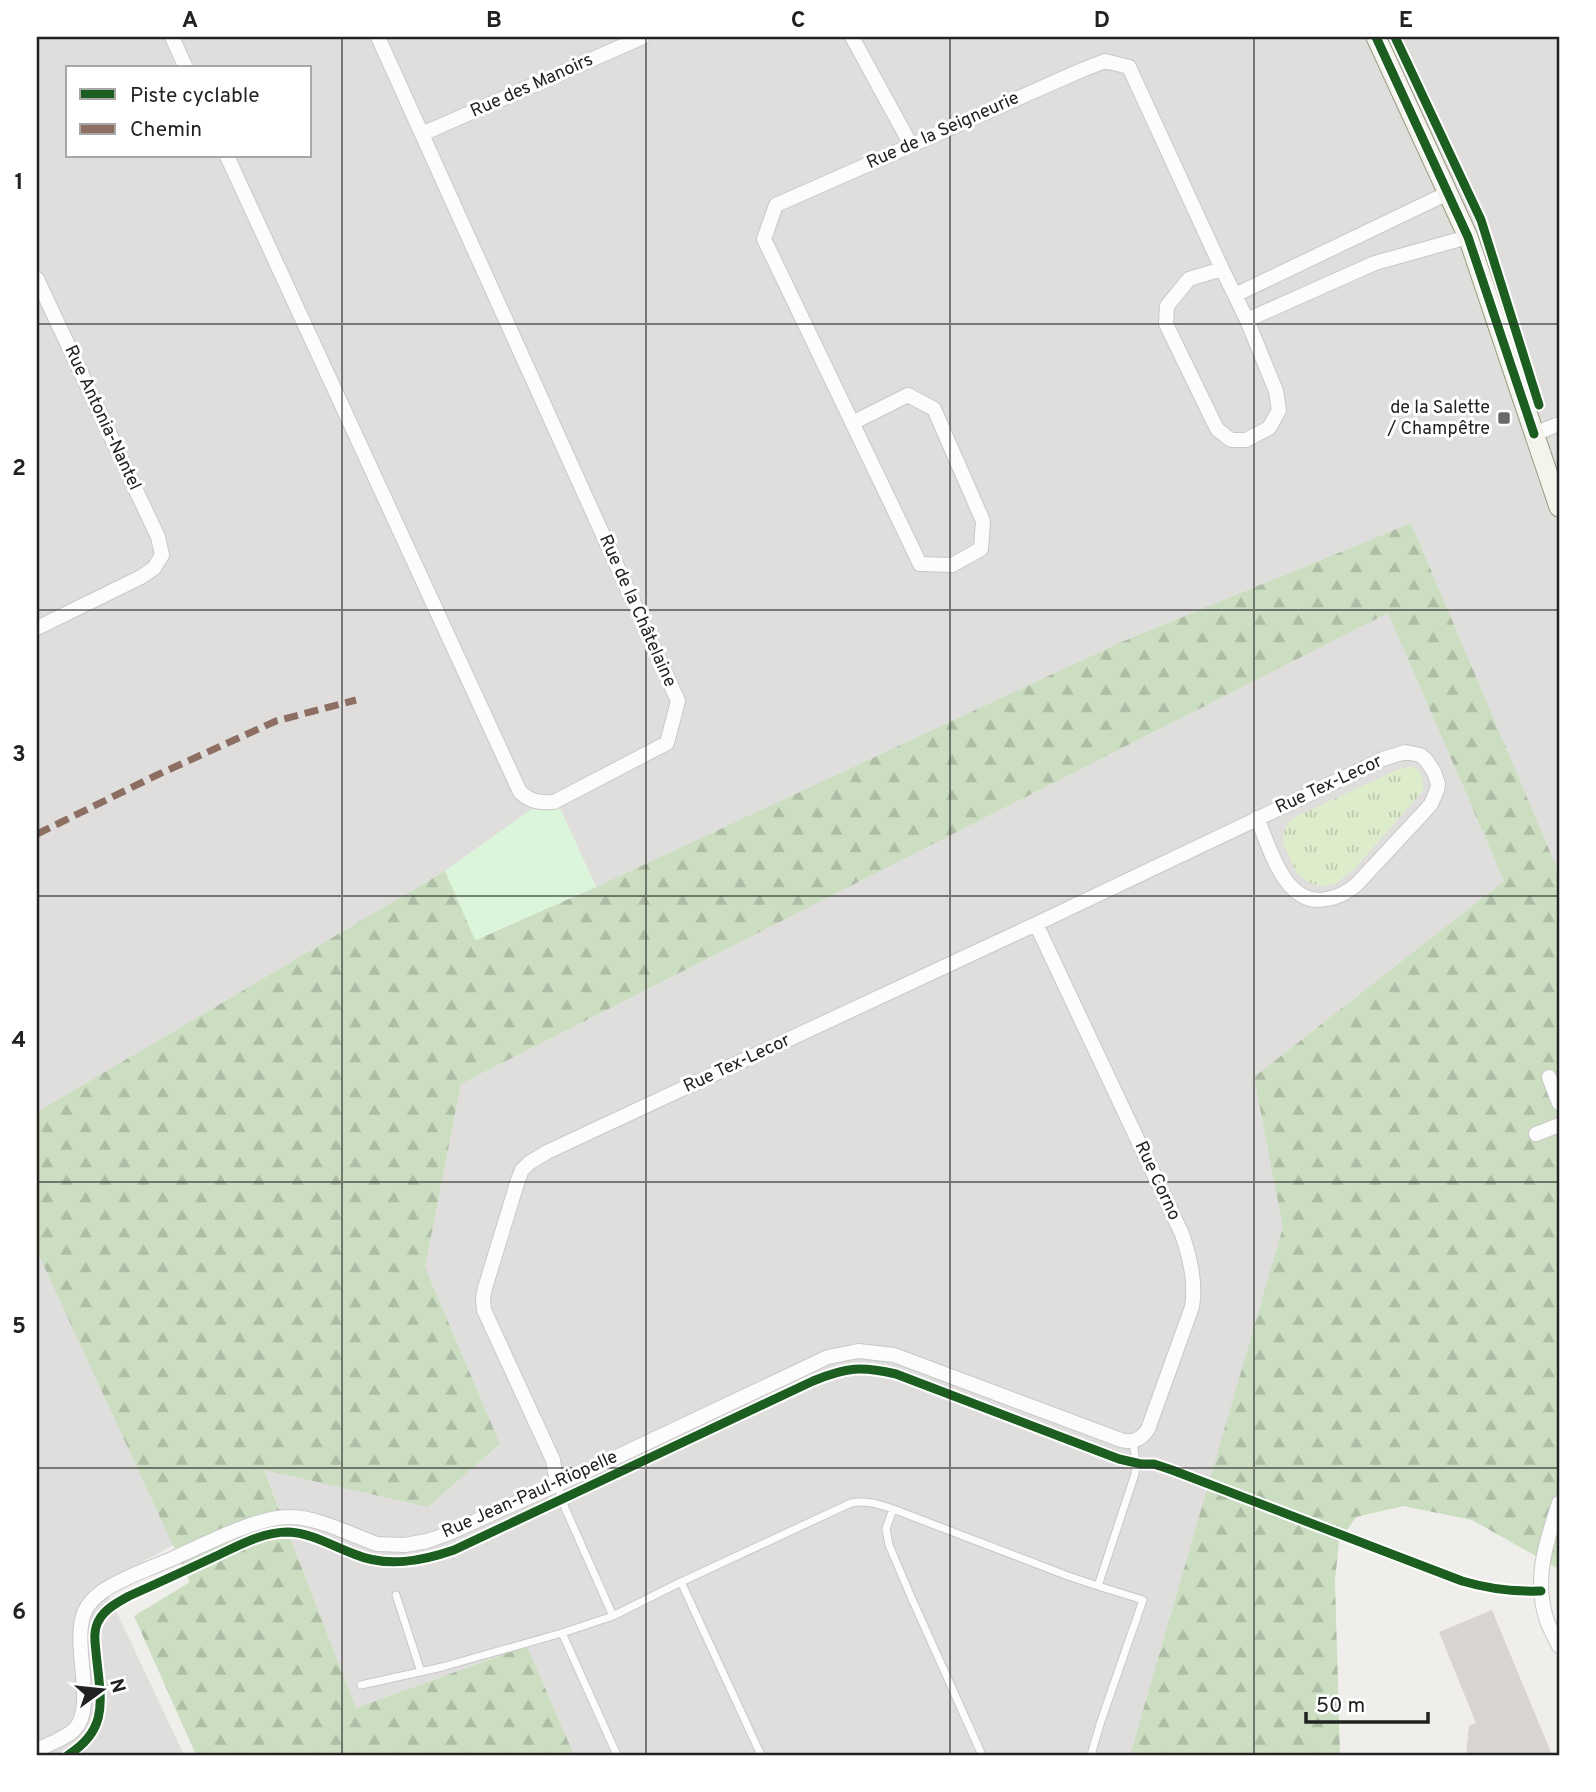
<svg xmlns="http://www.w3.org/2000/svg" width="1596" height="1792" font-family="Overpass,sans-serif">
  <style>
    .residential { fill: #dfdedc; fill-rule: evenodd }
    .grass { fill: url(#grass-tufts) }
    .forest { fill: url(#forest-firs) }
    .park { fill: #daf5da }
    .building { fill: #d7d4d2 }
    .lines { fill: none; stroke-linecap: round; stroke-linejoin: round }
    .lane-casing { stroke: #c9c8c7; stroke-width: 9 }
    .street-casing { stroke: #c9c8c7; stroke-width: 16 }
    .secondary-casing { stroke: #999a82; stroke-width: 21 }
    .lane { stroke: #fdfcfc; stroke-width: 7 }
    .street { stroke: #fdfcfc; stroke-width: 14 }
    .secondary { stroke: #f4f4ed; stroke-width: 19 }
    .quiet { stroke: #8d6e63; stroke-width: 7; stroke-dasharray: 14 7; stroke-linecap: butt }
    .cycleway-casing { stroke: #fff; stroke-width: 13 }
    .cycleway { stroke: #1b5e20; stroke-width: 9 }
    .grid { fill: none; stroke: #222; stroke-width: 2; stroke-opacity: 0.55 }
    .poi-dot { fill: #6a6968; stroke: #fff; stroke-width: 2.5 }
    .labels { text-anchor: middle; dominant-baseline: central; stroke-width: 6; stroke-linejoin: round; paint-order: stroke }
    .street-label { font-size: 18px; fill: #222; stroke: #fff }
    .poi-label { font-size: 18px; fill: #222; stroke: #fff; text-anchor: end }
    .neatline { fill: none; stroke: #222; stroke-width: 2.5 }
    .grid-label { font-size: 23px; text-anchor: middle; font-weight: bold; fill: #222 }
  </style>
  <defs>
    <pattern id="grass-tufts" width="24" height="20" patternUnits="userSpaceOnUse" patternTransform="scale(1.75)"><rect width="24" height="20" fill="#ddeccb"/><path d="M3 7l-1-3M5 7V3M7 7l1-3M15 17l-1-3M17 17v-4M19 17l1-3" fill="none" stroke="#bdcaae"/></pattern>
    <pattern id="forest-firs" width="22" height="20" patternUnits="userSpaceOnUse" patternTransform="scale(1.75)"><rect width="22" height="20" fill="#cbdec1"/><path d="M5 1l3.5 6h-7zM16 11l3.5 6h-7z" fill="#aebea6"/></pattern>
  </defs>
  <rect width="100%" height="100%" fill="#f0eeeb"/>
  <path class="residential" d="M37,37H1559V873L1411,523L1119,643L596,887L559,806H536L445,871L37,1112ZM68,68H310V156H68Z
    M1388,613L1504,881L1254,1077L1284,1226L1130,1755H574L527,1646L356,1708L264,1469L428,1507L500,1444L425,1267L461,1084Z
    M37,1219L185,1539L103,1583L184,1755H37Z"/>
  <path class="grass" d="M1411,766C1422,771 1424,779 1423,791L1354,869L1335,884L1322,886L1313,884L1305,880L1297,873L1283,844V836L1288,822L1295,817L1399,769Z"/>
  <path class="forest" d="M1411,523L1559,873V1569L1472,1520L1403,1506L1356,1517L1339,1542L1335,1581L1340,1755H1130L1283,1227L1254,1077L1504,881L1388,613L461,1084L425,1267L500,1444L428,1507L264,1470L356,1708L527,1646L574,1755H196L134,1616L190,1582L37,1251V1112L445,871L476,940L596,887L1119,643Z"/>
  <path class="park" d="M536,806H559L596,887L475,940L445,871Z"/>
  <path class="building" d="M1492,1610L1552,1755H1466L1469,1726L1476,1723L1439,1632Z"/>
  <g class="lines">
    <defs>
      <path id="lane" d="M557,1484L565,1508L613,1616
        M893,1509L886,1529L889,1545L912,1599L982,1755
        M681,1582L761,1755
        M396,1595L421,1672
        M562,1633L617,1755
        M361,1685L442,1667L562,1633L613,1616L681,1582L851,1503C866,1500 878,1504 893,1509L1068,1576L1098,1586L1135,1474L1136,1463L1133,1441
        M1091,1755L1101,1721L1143,1600L1098,1586"/>
      <path id="street" d="M172,37L186,68
        M852,37L911,145
        M422,134L643,37
        M227,156L520,792C531,802 540,803 554,802L667,743L678,701L378,37
        M37,279L158,537L162,555L154,568L141,577L37,628
        M1235,295L1448,193
        M1247,320L1375,263L1468,237
        M852,423L908,395L934,409L983,521L981,549L952,565L920,564L764,239L776,205L1082,70L1105,61L1129,67L1222,269L1247,320L1276,391L1279,410L1269,428L1246,440H1231L1217,429L1166,324L1167,306L1189,279L1222,269
        M1534,434L1559,424
        M1549,1077L1559,1103
        M1536,1134L1559,1125
        M557,1484L553,1460L484,1310L483,1298L485,1288L518,1180L522,1170L529,1163L547,1152L1036,924L1383,759L1405,752L1420,755L1426,760L1434,772L1438,784L1437,790L1431,804L1424,812L1357,884C1348,892 1339,897 1327,899C1285,908 1270,848 1257,818
        M1559,1503C1546,1543 1533,1579 1547,1621C1550,1629 1555,1638 1559,1646
        M37,1750C49,1744 64,1739 74,1730C98,1707 70,1643 85,1611C89,1602 96,1596 103,1591C125,1576 152,1568 176,1557C206,1544 258,1516 291,1517C316,1517 352,1535 377,1544L405,1545L427,1541L447,1534L587,1471L828,1357L858,1351L894,1355L1121,1440C1133,1443 1141,1440 1148,1429L1192,1307C1196,1282 1190,1258 1182,1234L1036,924"/>
      <path id="secondary" d="M1376,37L1468,237L1559,507"/>
    </defs>
    <use href="#lane" class="lane-casing"/>
    <use href="#street" class="street-casing"/>
    <use href="#secondary" class="secondary-casing"/>
    <use href="#lane" class="lane"/>
    <use href="#street" class="street"/>
    <use href="#secondary" class="secondary"/>
    <path class="quiet" d="M37,834L157,775L276,721L356,700"/>
    <defs>
      <path id="cycleway" d="M1376,37L1468,237L1534,434
        M1395,37L1481,220L1539,405
        M68,1755C111,1728 100,1697 96,1652C95,1642 93,1630 99,1620C105,1609 118,1602 129,1596C156,1584 184,1571 212,1558C236,1547 261,1532 288,1532C312,1533 332,1546 354,1554C387,1568 422,1561 454,1550L813,1381C847,1367 861,1366 896,1374L1119,1459L1141,1464H1154L1172,1470L1462,1581C1489,1589 1513,1592 1541,1591"/>
    </defs>
    <use href="#cycleway" class="cycleway-casing"/>
    <use href="#cycleway" class="cycleway"/>
  </g>
  <path class="grid" d="M342,37V1755M646,37V1755M950,37V1755M1254,37V1755M37,324H1559M37,610H1559M37,896H1559M37,1182H1559M37,1468H1559"/>
  <rect class="poi-dot" x="1497" y="411" width="14" height="14" rx="3.5"/>
  <g class="labels">
    <g class="street-label">
      <text transform="translate(532 86) rotate(-24)">Rue des Manoirs</text>
      <text transform="translate(943 131) rotate(-24)">Rue de la Seigneurie</text>
      <text transform="translate(102 418) rotate(65)">Rue Antonia-Nantel</text>
      <text transform="translate(637 611) rotate(66)">Rue de la Châtelaine</text>
      <text transform="translate(1329 785) rotate(-25)">Rue Tex-Lecor</text>
      <text transform="translate(737 1064) rotate(-25)">Rue Tex-Lecor</text>
      <text transform="translate(1157 1181) rotate(65)">Rue Corno</text>
      <text transform="translate(530 1495) rotate(-24)">Rue Jean-Paul-Riopelle</text>
    </g>
    <g class="poi-label">
      <text x="1490" y="408">de la Salette<tspan x="1490" dy="21">/ Champêtre</tspan></text>
    </g>
  </g>
  <rect width="1596" height="1792" fill="none" stroke="#ffffff" stroke-width="77"/>
  <rect x="66" y="66" width="245" height="91" fill="#ffffff" stroke="#a7a7a7" stroke-width="2"/>
  <rect x="80" y="89" width="35" height="10" fill="#1b5e20" stroke="#a7a7a7" stroke-width="2"/>
  <text x="130" y="102" font-size="21" fill="#222222">Piste cyclable</text>
  <rect x="80" y="124" width="35" height="10" fill="#8d6e63" stroke="#a7a7a7" stroke-width="2"/>
  <text x="130" y="136" font-size="21" fill="#222222">Chemin</text>
  <g transform="translate(102 1690) rotate(75)" stroke="#ffffff" stroke-width="5" paint-order="stroke">
  <path d="M0-5L12 26L0 18L-12 26Z" fill="#222222"/>
  <text y="-10" font-size="19" font-weight="bold" text-anchor="middle" fill="#222222">N</text>
  </g>
  <path d="M1306 1712v10h122v-10" fill="none" stroke="#222222" stroke-width="3.5"/>
  <text x="1316" y="1712" font-size="21" fill="#222222" stroke="#ffffff" stroke-width="5" paint-order="stroke">50 m</text>
  <rect x="38" y="38" width="1520" height="1716" class="neatline"/>
  <g class="grid-label">
    <text x="190" y="27">A</text>
    <text x="494" y="27">B</text>
    <text x="798" y="27">C</text>
    <text x="1102" y="27">D</text>
    <text x="1406" y="27">E</text>
    <text x="19" y="189">1</text>
    <text x="19" y="475">2</text>
    <text x="19" y="761">3</text>
    <text x="19" y="1047">4</text>
    <text x="19" y="1333">5</text>
    <text x="19" y="1619">6</text>
  </g>
</svg>
